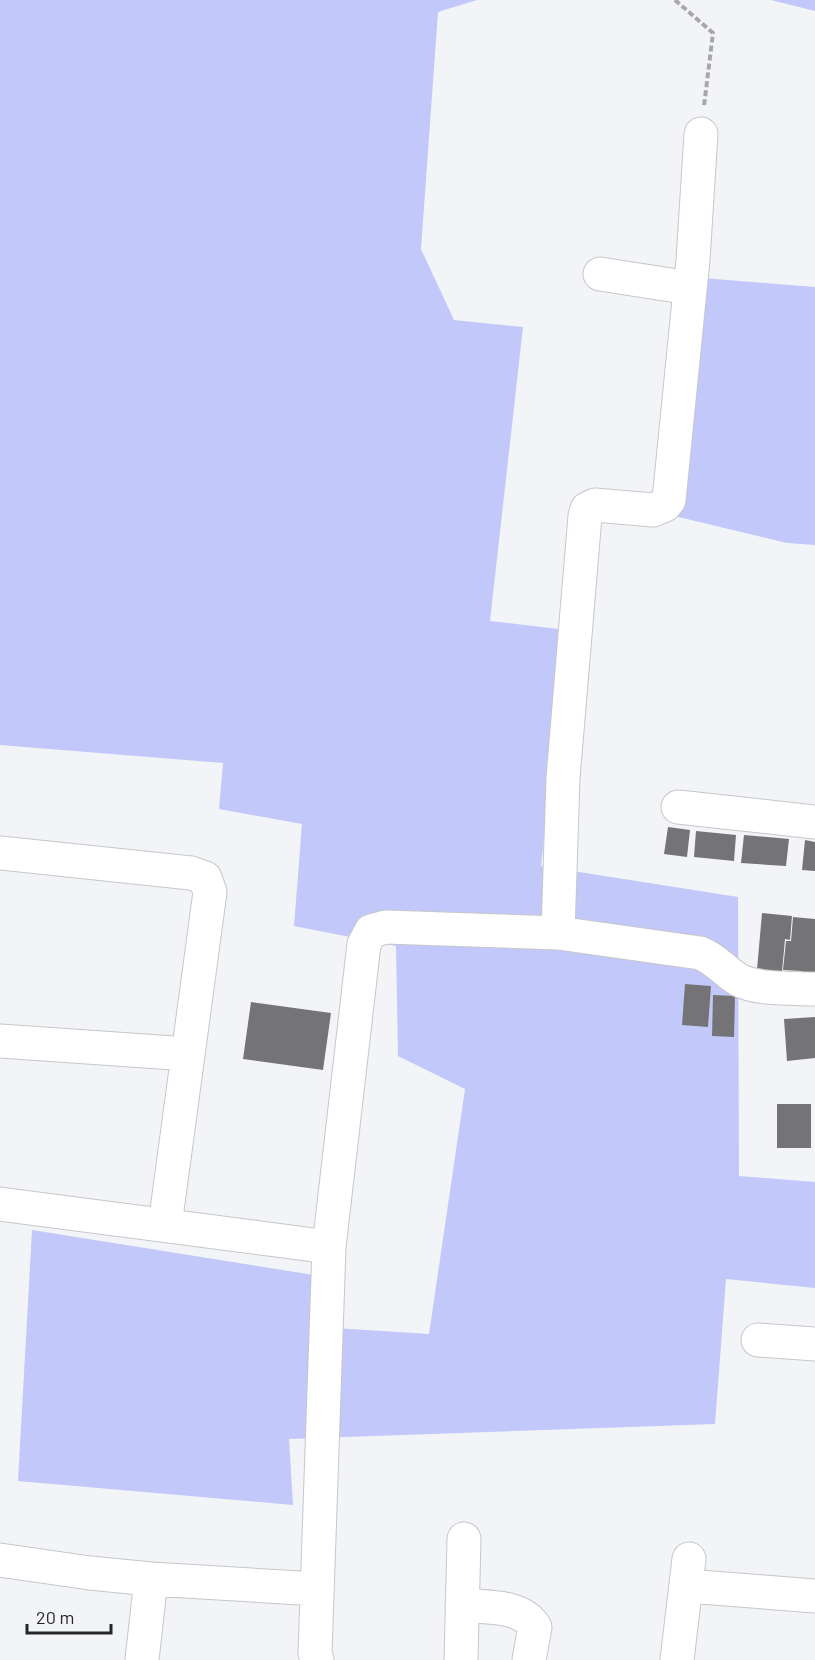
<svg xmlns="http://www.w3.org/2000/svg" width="815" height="1660" font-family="Barlow,sans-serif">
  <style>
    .green { fill: #c2c8f9 }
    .building { fill: #747477 }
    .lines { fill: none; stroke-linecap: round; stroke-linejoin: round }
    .minor-casing { stroke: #c6c7ca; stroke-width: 35 }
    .path { stroke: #a8a8ab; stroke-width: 4; stroke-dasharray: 6 3; stroke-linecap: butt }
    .minor { stroke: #fff; stroke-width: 33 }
  </style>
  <rect width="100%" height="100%" fill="#f3f4f8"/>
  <path class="green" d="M0,0H477L438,12L421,249L454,320L523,327L490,621L567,630L541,866L738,897L739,1176L815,1182V1288L726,1279L715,1424L289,1439L293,1505L18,1481L32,1230L314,1275L319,1327L429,1334L465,1089L398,1056L396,946L294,926L302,824L219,809L223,763L0,745Z
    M772,0H815V11L771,0Z
    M691,277L815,287V545L787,543L666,514Z"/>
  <path class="building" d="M668,827L690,830L687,857L664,854Z
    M696,831L736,835L734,861L694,857Z
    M744,835L789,839L786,866L741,863Z
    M805,840L815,842V871L802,870Z
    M762,913L792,916L790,940L785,939L782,972L756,981Z
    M793,917L815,919V984L801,983L802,971L783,970L786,941H791Z
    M685,984L711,986L708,1027L682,1025Z
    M713,995L735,996L734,1037L712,1036Z
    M251,1002L331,1013L323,1070L243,1059Z
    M815,1017V1058L787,1061L784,1019Z
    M777,1104H811V1148H777Z"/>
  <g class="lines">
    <defs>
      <path id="minor" d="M600,274L690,288
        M678,807L815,822
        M0,853L191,873L205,878L210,892L165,1225
        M558,933L563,778L585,516L587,509L595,505L653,510L665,505L669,500L693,260L701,134
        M0,1041L188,1054
        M0,1204L329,1247
        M758,1340L815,1344
        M0,1560L90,1573L151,1579L317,1589
        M687,1586L815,1596
        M462,1605C487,1608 520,1604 535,1627L529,1660
        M142,1660L151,1579
        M317,1660L315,1653L329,1247L364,944L371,931L386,927L558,933L700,953C716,959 725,972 739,980C757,990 794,988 815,989
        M461,1660L464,1539
        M677,1660L689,1559"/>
    </defs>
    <use href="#minor" class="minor-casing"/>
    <path class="path" d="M675,0L713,33L704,106"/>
    <use href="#minor" class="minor"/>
  </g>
  <path d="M27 1624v9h84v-9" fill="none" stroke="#262628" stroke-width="3"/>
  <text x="36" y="1624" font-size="18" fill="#262628" stroke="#f3f4f8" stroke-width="4.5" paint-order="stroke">20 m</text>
</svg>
